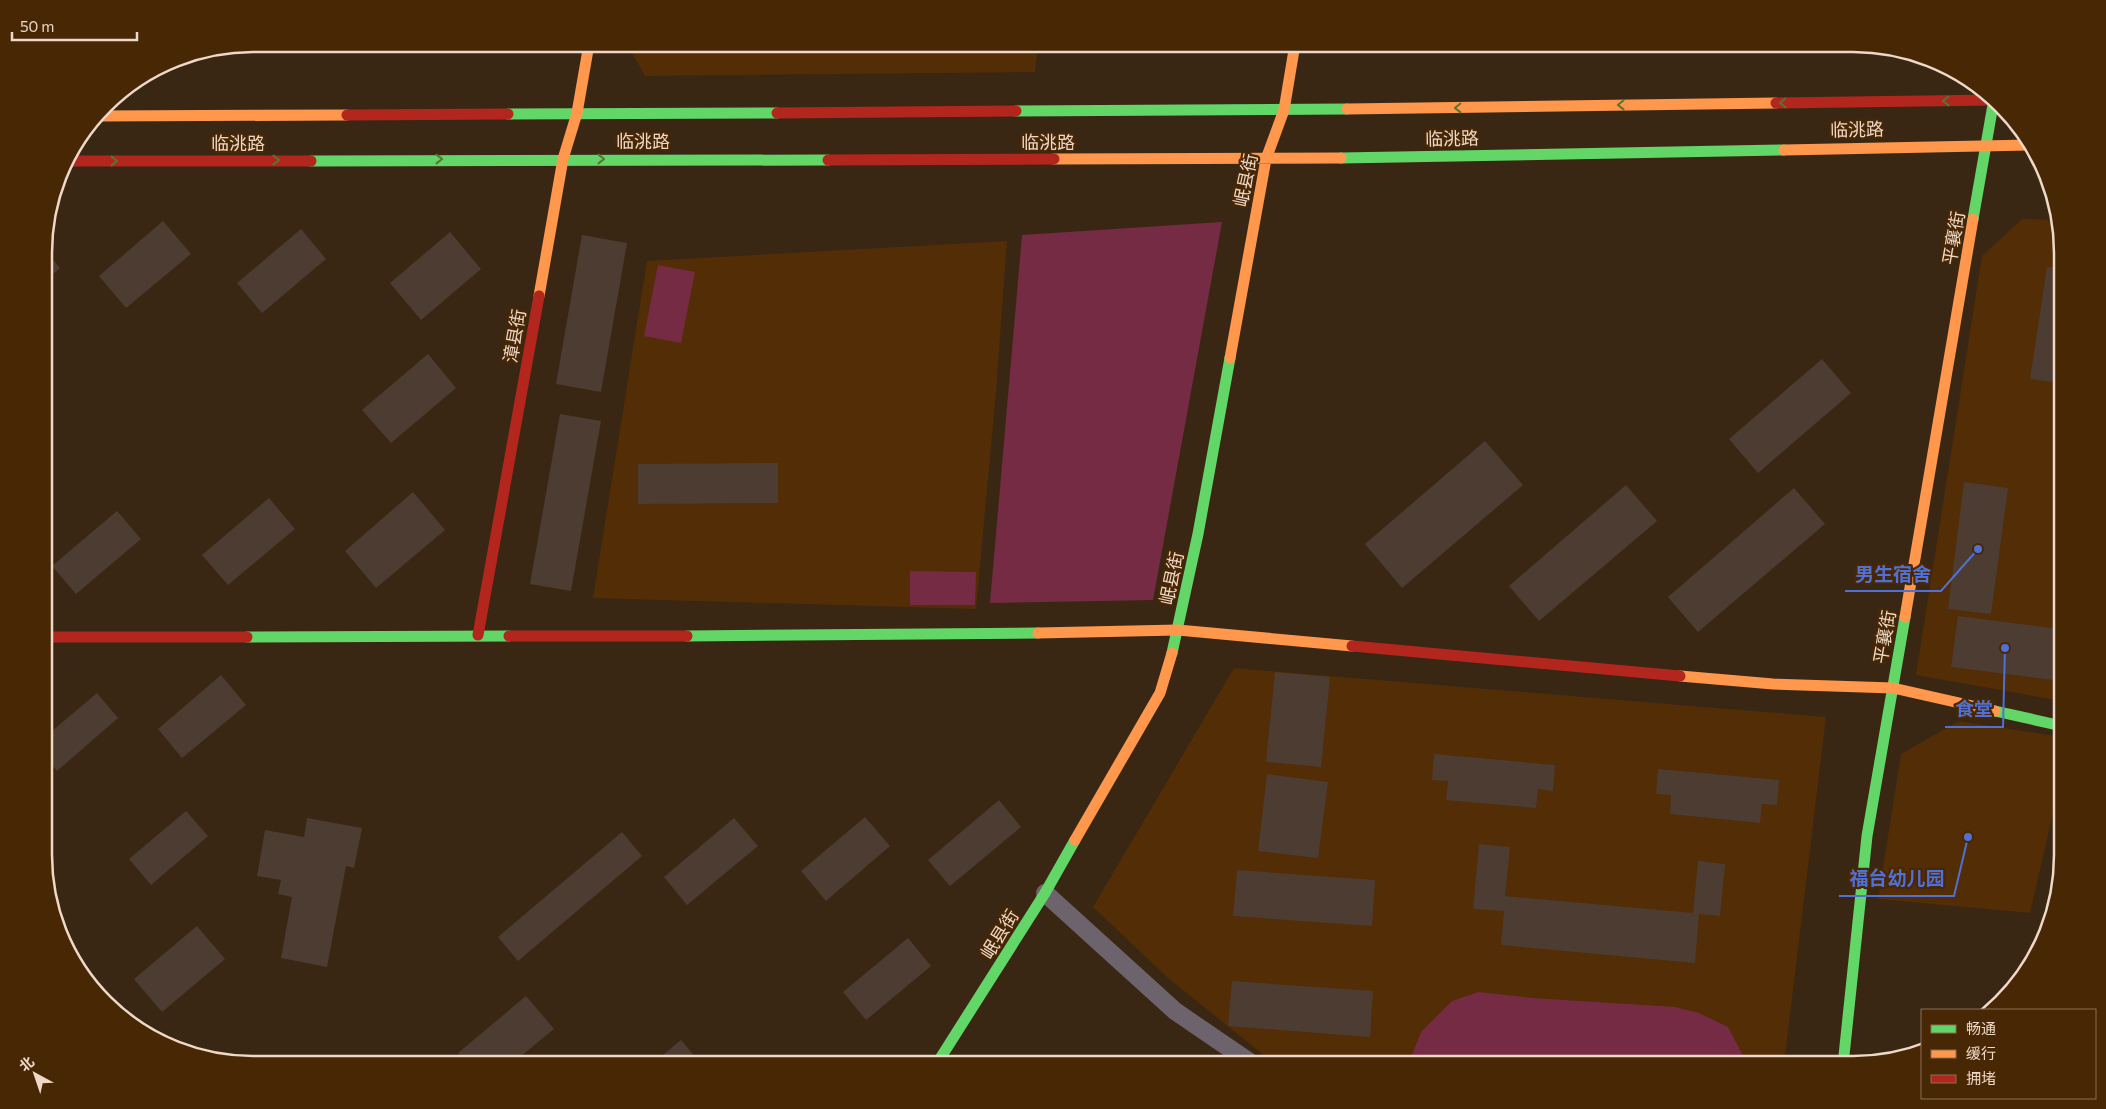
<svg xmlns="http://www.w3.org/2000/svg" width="2106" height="1109" font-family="Commissioner,'Noto Sans SC',sans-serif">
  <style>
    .built { fill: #522d06 }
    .green { fill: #762b44 }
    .building { fill: #4d3c31 }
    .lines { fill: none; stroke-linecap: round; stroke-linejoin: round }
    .street { stroke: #6d636c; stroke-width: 18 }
    .fast { stroke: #63d668; stroke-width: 11 }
    .slow { stroke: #ff974d; stroke-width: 11 }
    .jam { stroke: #b3261e; stroke-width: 11 }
    .oneway { stroke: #547632 }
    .labels { text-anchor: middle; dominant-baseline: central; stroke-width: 4.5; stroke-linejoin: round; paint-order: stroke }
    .street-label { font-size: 18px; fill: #eed8c7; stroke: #482705 }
    .rim { fill: none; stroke: #eed8c7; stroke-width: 2.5 }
    .leader { fill: none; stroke: #5170d4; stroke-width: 2 }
    .callout-dot { fill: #5170d4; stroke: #482705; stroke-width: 2 }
    .callout-label { font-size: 19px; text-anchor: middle; font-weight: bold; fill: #5170d4; stroke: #482705; stroke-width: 4.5; stroke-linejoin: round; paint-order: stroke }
  </style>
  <rect width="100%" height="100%" fill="#392714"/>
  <path class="built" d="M627,44H1038L1035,72L645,76Z
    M2022,219L2058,220L2060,226L2062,701L1916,675L1982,256Z
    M1007,241L996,392L976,609L593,598L647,261Z
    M1234,668L1826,717L1784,1065H1276L1168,978L1093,907Z
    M1959,721L2062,737V774L2030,913L1878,899L1901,754Z"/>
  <path class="green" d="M1222,222L1153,600L990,603L1022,235Z
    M658,265L695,272L681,343L644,336Z
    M910,571L976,572L975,605H910Z
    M1478,992L1532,998L1675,1007L1699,1013L1728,1027L1748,1065H1408L1421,1032L1452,1001Z"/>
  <path class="building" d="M724,44H1009V45L728,49Z
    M1389,44H1426L1425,52L1389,46Z
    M1482,44H1510L1509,49Z
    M163,221L191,254L126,308L99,276Z
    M301,229L326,259L262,313L237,283Z
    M450,232L481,269L421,320L390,283Z
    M582,235L627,243L601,392L556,384Z
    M44,249L60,268L44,282Z
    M2047,267L2061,268V383L2030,379Z
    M428,354L456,388L391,443L362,410Z
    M1822,359L1851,393L1758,473L1729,439Z
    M560,414L601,421L571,591L530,584Z
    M1485,441L1523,485L1402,588L1365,544Z
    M778,463V503L638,504V464Z
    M1964,482L2008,488L1991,614L1948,609Z
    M1626,485L1657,521L1539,621L1509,586Z
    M1794,488L1825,524L1698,632L1668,597Z
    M413,492L445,530L376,588L345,551Z
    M269,498L295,529L228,585L202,555Z
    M117,511L141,539L76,594L52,566Z
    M1958,616L2060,629L2053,680L1951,667Z
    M1275,672L1330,677L1321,767L1266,762Z
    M221,675L246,705L182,758L158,729Z
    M97,693L118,718L57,771L45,757V737Z
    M1434,754L1555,765L1553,791L1538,789L1536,808L1446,800L1448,781L1432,780Z
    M1658,769L1779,780L1777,805L1762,804L1760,823L1670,814L1671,795L1656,794Z
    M1267,774L1328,782L1318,858L1258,851Z
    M999,800L1021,827L950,886L928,860Z
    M186,811L208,836L151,885L129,859Z
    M865,817L890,846L826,901L801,871Z
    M307,818L362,828L354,868L346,866L327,967L281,958L292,897L278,894L281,880L257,876L265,830L304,837Z
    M734,818L758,846L687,905L664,877Z
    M622,832L642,856L518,961L498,937Z
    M1479,844L1510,847L1505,896L1693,913L1698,861L1725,864L1720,916L1699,914L1695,963L1501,945L1504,911L1473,909Z
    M1237,870L1375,880L1372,926L1233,916Z
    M197,926L225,959L162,1012L134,979Z
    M908,938L931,966L866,1020L843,992Z
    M1232,981L1373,991L1370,1037L1228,1026Z
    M526,996L554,1029L510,1065H468L458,1053Z
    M681,1040L702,1065H651Z"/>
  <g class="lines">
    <path class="street" d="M1045,893L1175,1011L1254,1065"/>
    <path class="fast" d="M1016,111L1347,109
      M508,114L777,113
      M1341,158L1784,150
      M311,161L828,160
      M1973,219L1994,99
      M687,636L1038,633
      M247,637L509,636
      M1172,653L1198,534L1230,358
      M1995,711L2062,726
      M936,1065L1045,893L1075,840
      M1843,1065L1867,836L1905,617"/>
    <path class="slow" d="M1347,109L1776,103
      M99,116L347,115
      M1784,150L2030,145
      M1054,159L1341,158
      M539,296L563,159L577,113L589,44
      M1230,358L1266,159L1284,110L1295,44
      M1905,617L1973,219
      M1038,633L1178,630L1352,646
      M1680,676L1773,684L1893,688L1995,711
      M1075,840L1160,693L1172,653"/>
    <path class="jam" d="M1776,103L1995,100
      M777,113L1016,111
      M347,115L508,114
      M828,160L1054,159
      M65,161H311
      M478,635L539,296
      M509,636H687
      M45,637H247
      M1352,646L1680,676"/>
  </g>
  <defs><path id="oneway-chevron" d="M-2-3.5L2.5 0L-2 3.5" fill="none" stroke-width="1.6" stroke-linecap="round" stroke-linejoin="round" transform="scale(1.25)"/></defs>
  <g class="oneway">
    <use href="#oneway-chevron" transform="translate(1946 101) rotate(179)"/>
    <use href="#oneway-chevron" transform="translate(1783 103) rotate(179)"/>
    <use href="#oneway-chevron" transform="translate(1621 105) rotate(179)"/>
    <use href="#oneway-chevron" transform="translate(1458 108) rotate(179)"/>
    <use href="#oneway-chevron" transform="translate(439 159)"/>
    <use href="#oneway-chevron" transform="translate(601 159)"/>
    <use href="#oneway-chevron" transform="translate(276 160)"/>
    <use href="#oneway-chevron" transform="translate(114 161)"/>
  </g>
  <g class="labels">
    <g class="street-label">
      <text transform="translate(1857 129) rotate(-1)">临洮路</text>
      <text transform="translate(1452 138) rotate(-1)">临洮路</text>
      <text x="643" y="141">临洮路</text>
      <text x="1048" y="142">临洮路</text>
      <text x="238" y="143">临洮路</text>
      <text transform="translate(1245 180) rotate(-78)">岷县街</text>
      <text transform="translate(1953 238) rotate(-80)">平襄街</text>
      <text transform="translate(514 336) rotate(-80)">漳县街</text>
      <text transform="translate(1171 578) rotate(-78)">岷县街</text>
      <text transform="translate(1884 637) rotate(-80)">平襄街</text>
      <text transform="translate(999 934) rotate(-58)">岷县街</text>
    </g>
  </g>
  <path d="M0 0H2106V1109H0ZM253 52H1853A201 201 0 0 1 2054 253V855A201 201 0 0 1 1853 1056H253A201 201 0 0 1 52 855V253A201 201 0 0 1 253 52Z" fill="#482705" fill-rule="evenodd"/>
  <path class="rim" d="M253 52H1853A201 201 0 0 1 2054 253V855A201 201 0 0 1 1853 1056H253A201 201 0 0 1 52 855V253A201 201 0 0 1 253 52Z"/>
  <path class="leader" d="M1978 549L1941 591H1845M2005 648L2003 727H1945M1968 837L1954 896H1839"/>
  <g class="callout-dot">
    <circle cx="1978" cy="549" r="5"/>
    <circle cx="2005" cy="648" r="5"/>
    <circle cx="1968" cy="837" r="5"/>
  </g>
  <g class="callout-label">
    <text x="1893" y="581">男生宿舍</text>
    <text x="1974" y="716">食堂</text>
    <text x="1897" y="885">福台幼儿园</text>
  </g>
  <rect x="1921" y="1009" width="175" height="90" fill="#482705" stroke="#8a6e53"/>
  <rect x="1931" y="1025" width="25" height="8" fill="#63d668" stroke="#8a6e53"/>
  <text x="1966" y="1034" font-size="15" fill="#eed8c7">畅通</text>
  <rect x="1931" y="1050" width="25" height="8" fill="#ff974d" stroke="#8a6e53"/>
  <text x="1966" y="1059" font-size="15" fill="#eed8c7">缓行</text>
  <rect x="1931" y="1075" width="25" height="8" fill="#b3261e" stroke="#8a6e53"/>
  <text x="1966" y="1084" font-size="15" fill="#eed8c7">拥堵</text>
  <g transform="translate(35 1074) rotate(320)" stroke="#482705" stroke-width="4" paint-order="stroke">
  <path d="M0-4L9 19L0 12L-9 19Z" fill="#eed8c7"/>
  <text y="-8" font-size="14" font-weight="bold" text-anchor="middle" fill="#eed8c7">北</text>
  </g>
  <path d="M12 32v8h125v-8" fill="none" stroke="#eed8c7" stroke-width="2.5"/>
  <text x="20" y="32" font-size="15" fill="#eed8c7" stroke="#482705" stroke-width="4" paint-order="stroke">50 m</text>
</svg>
